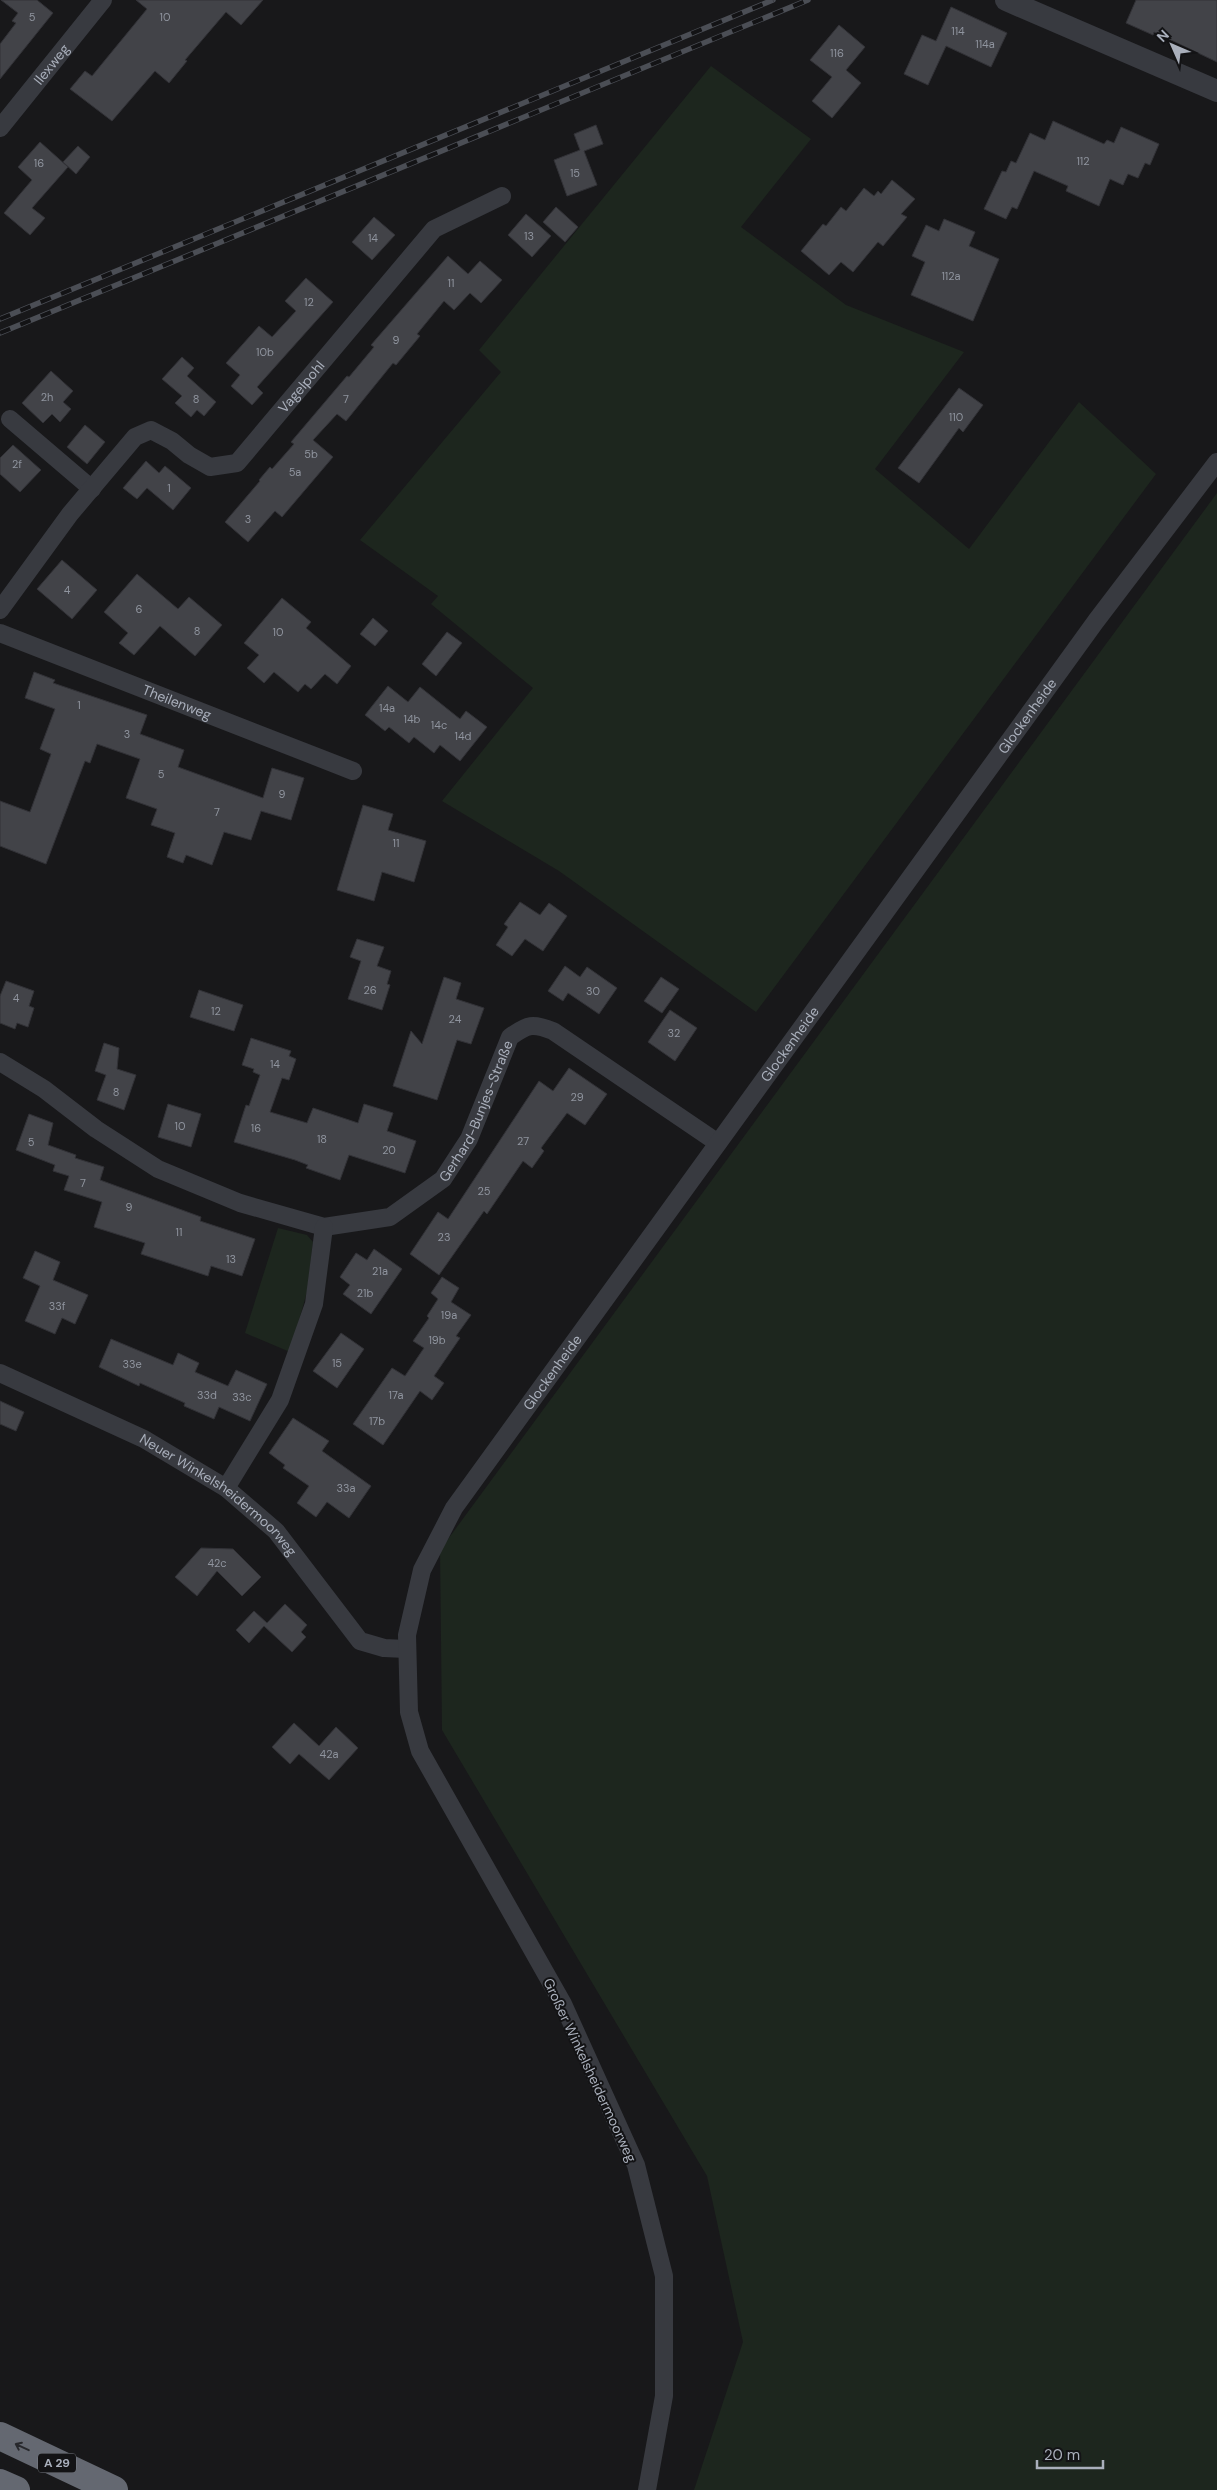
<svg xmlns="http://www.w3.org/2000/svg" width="1217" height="2490" font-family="'DM Sans',sans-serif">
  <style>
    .green { fill: #1d261e }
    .building { fill: #424348; stroke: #323237 }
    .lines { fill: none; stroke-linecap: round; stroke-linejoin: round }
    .minor { stroke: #383a40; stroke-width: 18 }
    .tertiary { stroke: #383a40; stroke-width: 22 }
    .motorway { stroke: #646871; stroke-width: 28 }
    .rail-casing { stroke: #4b4e55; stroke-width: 5.5 }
    .rail { stroke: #131315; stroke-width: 4; stroke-dasharray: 11; stroke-linecap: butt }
    .oneway { stroke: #27282c }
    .labels { text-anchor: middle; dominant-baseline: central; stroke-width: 4; stroke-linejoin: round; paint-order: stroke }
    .number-label { font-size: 11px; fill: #8f949e }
    .shield { fill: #131315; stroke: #7c8089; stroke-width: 1 }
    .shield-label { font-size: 12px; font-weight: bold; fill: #a9afbb }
    .street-label { font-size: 14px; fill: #a9afbb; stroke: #131315 }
  </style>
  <rect width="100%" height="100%" fill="#18181a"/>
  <path class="green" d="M711,66L811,139L741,227L846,305L964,352L875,469L969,549L1079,402L1156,474L756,1012L559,871L442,801L533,688L431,604L438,596L360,540L501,372L479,350Z
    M1217,493V2490H694L743,2342L707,2176L442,1730L440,1550Z
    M278,1228L307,1235L313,1242L307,1292L290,1352L245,1333Z"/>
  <path class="building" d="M1,0H37L53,13L0,79V44L16,23L12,21L18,13Z
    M136,0H263L241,25L226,12L185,60L187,61L169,83L155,71L112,121L70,89L85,71L92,76L147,9Z
    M1136,0H1217V62L1154,32L1153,35L1126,23Z
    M951,7L1007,33L991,67L946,46L928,85L904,74L922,35L936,41Z
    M839,25L865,47L846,70L861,83L832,118L812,101L832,77L810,60Z
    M1053,121L1104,144L1107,140L1114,143L1121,127L1159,144L1150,165L1145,163L1138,178L1128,174L1123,185L1110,179L1099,206L1066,191L1068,186L1034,171L1017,209L1012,207L1006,219L984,209L1002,171L1006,172L1011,161L1016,163L1030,133L1045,140Z
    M596,125L603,144L584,151L597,185L567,196L554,160L580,150L574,134Z
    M40,142L68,167L32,208L45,218L30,235L4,213L32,180L18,167Z
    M78,146L90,157L76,174L63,162Z
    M892,180L915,199L901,214L907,217L883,246L878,242L853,272L841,262L829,275L801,251L823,224L826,226L841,207L846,211L864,188L874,196L878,191L881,194Z
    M556,207L578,227L565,242L543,222Z
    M526,214L551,236L532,257L508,235Z
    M374,217L395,235L372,260L352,242Z
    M944,219L975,232L969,246L999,259L973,321L911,295L925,262L912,256L926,225L939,231Z
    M448,256L468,274L480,261L502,280L481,303L470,293L454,310L444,301L417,334L420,336L396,365L393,363L346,421L337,414L313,440L333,457L282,517L275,511L248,542L225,522L260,481L259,480L270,467L272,469L294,444L291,442L347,376L349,377L374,347L371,345Z
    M306,278L333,302L257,387L263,393L252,405L231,386L240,375L226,363L259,326L272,337L296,311L285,301Z
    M182,357L194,368L187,376L216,402L204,416L197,410L191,417L175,403L182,396L162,379Z
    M51,371L73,391L63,402L71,409L60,422L52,414L43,423L22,403Z
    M959,388L983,405L963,432L959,428L919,483L898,468Z
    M85,425L105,442L87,464L67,447Z
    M13,445L41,470L20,492L0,474V458Z
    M146,461L159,473L165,466L191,488L173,510L147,488L137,499L123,488Z
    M62,560L97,590L72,619L37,589Z
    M137,574L178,609L189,597L222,625L195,656L160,626L134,655L119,643L128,633L104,612Z
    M282,598L311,622L306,628L351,666L337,684L325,674L311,689L305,684L298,692L274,672L264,683L247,668L259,655L244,643Z
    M373,618L388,631L375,646L360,634Z
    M447,632L462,643L436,676L422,664Z
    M34,672L55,680L53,683L147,715L140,734L184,750L178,767L263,798L272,768L304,778L291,820L261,811L251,840L224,832L212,865L186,855L183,863L167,857L175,833L151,825L157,809L126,798L140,759L97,744L90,763L85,761L46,864L0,846V801L30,812L51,754L40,749L55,709L25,698Z
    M388,686L408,702L420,687L460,719L466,711L487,727L460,761L440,745L434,753L414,737L409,743L389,727L385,731L365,715Z
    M363,805L393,814L388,830L426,841L414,882L382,872L374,901L337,890Z
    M520,902L540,915L549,903L567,916L543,951L525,939L512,956L496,945L508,927L504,924Z
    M357,939L384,947L377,966L391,971L387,984L390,985L382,1010L348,999L361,961L350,957Z
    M565,966L580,977L587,967L617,988L599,1014L568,993L563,1001L548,991Z
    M444,977L461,983L456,999L484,1008L471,1044L457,1040L437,1100L393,1086L411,1031L422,1044Z
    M661,977L679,989L662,1013L644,1001Z
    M6,981L34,991L29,1006L34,1008L28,1027L17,1023L15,1029L0,1023V996Z
    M199,990L243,1005L234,1031L190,1017Z
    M670,1010L697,1028L675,1061L648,1042Z
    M251,1038L291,1051L289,1056L296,1059L289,1080L282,1078L270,1112L307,1123L313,1108L358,1123L364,1104L393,1113L387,1131L416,1141L405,1173L349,1155L340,1180L306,1168L308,1165L295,1160L234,1142L246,1105L249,1106L260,1075L253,1072L254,1069L242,1065Z
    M104,1043L119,1048L117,1069L136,1075L124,1110L97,1100L106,1075L95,1071Z
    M569,1068L607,1094L585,1125L567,1113L541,1148L544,1151L532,1168L523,1161L487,1214L484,1211L439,1275L410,1254L438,1212L448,1219L539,1081L553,1091Z
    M168,1104L201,1114L191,1147L158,1137Z
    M29,1114L53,1123L48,1145L76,1155L75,1158L104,1167L100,1180L201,1217L200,1221L255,1239L242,1276L211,1266L208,1276L141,1254L145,1243L94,1227L102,1202L64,1190L69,1176L53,1171L55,1165L16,1150Z
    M374,1249L402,1269L371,1314L343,1294L350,1285L340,1277L356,1253L367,1260Z
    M35,1251L60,1262L53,1280L88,1295L75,1324L62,1318L55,1334L25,1321L40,1286L23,1278Z
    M442,1277L459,1288L451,1302L471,1315L456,1336L460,1338L434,1376L444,1383L432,1400L420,1391L383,1445L353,1424L392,1368L405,1376L424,1348L413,1341L429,1318L427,1316L438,1299L431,1293Z
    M341,1333L364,1349L337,1388L313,1371Z
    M111,1339L173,1365L178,1353L199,1363L195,1372L228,1386L236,1370L267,1384L250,1421L219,1407L214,1419L184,1406L185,1403L140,1383L139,1386L99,1367Z
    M0,1401L24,1412L16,1431L0,1424Z
    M293,1418L329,1441L322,1451L371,1486L349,1518L327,1502L316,1517L297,1503L309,1486L283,1468L285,1465L269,1453Z
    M201,1548L233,1549L261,1577L242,1596L217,1571L197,1596L175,1577Z
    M285,1604L307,1625L301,1632L306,1637L292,1652L264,1626L249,1643L236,1630L254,1611L267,1623Z
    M294,1723L319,1746L336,1727L358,1748L329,1780L299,1754L290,1764L272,1747Z"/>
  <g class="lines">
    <g class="minor">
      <path id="s1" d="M0,128L103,0"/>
      <path d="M10,419L92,489"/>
      <path id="s2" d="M0,610L70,514L135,437L151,430L172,441L189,455L210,467L237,463L434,229L502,196"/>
      <path id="s3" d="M0,633L353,771"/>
      <path id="s4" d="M0,1062L44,1089L96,1129L158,1169L240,1203L324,1227L390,1217L443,1179L469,1139L510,1037C528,1024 533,1023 553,1031L718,1143"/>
      <path id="s5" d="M0,1373L144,1439L226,1488L276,1531L360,1641L384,1648L406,1649"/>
      <path d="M226,1488L280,1400L314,1304L324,1227"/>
      <path id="s6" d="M647,2490L664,2396V2276L636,2165L563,2004L420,1751L409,1712L407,1635L422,1570L454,1508L1096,621L1217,462"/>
    </g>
    <path class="tertiary" d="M1006,0L1217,91"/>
    <path class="motorway" d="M0,2436L114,2490
      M0,2483L16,2490"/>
    <defs>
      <path id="rail" d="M0,319L773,0
        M0,333L808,0"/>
    </defs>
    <use href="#rail" class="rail-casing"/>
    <use href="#rail" class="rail"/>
  </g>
  <defs><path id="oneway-shaft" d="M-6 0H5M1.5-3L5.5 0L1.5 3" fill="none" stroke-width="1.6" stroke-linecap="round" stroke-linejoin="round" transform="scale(1.25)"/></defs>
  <use class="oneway" href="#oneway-shaft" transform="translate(22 2447) rotate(-155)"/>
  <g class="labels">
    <g class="number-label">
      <text x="32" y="17">5</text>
      <text x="165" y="17">10</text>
      <text x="958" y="31">114</text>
      <text x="985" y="44">114a</text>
      <text x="837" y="53">116</text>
      <text x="1083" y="161">112</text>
      <text x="39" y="163">16</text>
      <text x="575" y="173">15</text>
      <text x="529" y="236">13</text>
      <text x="373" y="238">14</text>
      <text x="951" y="276">112a</text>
      <text x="451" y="283">11</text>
      <text x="309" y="302">12</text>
      <text x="396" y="340">9</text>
      <text x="265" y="352">10b</text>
      <text x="47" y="397">2h</text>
      <text x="196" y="399">8</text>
      <text x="346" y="399">7</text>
      <text x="956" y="417">110</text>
      <text x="311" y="454">5b</text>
      <text x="17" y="464">2f</text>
      <text x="295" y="472">5a</text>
      <text x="169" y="488">1</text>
      <text x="248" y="519">3</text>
      <text x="67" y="590">4</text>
      <text x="139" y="609">6</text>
      <text x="197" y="631">8</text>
      <text x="278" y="632">10</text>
      <text x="79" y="705">1</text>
      <text x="387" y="708">14a</text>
      <text x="412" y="719">14b</text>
      <text x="439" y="725">14c</text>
      <text x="127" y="734">3</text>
      <text x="463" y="736">14d</text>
      <text x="161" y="774">5</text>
      <text x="282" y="794">9</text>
      <text x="217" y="812">7</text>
      <text x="396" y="843">11</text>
      <text x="370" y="990">26</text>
      <text x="593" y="991">30</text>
      <text x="16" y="998">4</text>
      <text x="216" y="1011">12</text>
      <text x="455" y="1019">24</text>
      <text x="674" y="1033">32</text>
      <text x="275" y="1064">14</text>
      <text x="116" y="1092">8</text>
      <text x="577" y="1097">29</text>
      <text x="180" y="1126">10</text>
      <text x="256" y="1128">16</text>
      <text x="322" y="1139">18</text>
      <text x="523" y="1141">27</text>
      <text x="31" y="1142">5</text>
      <text x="389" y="1150">20</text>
      <text x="83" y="1183">7</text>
      <text x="484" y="1191">25</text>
      <text x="129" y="1207">9</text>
      <text x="179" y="1232">11</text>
      <text x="444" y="1237">23</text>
      <text x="231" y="1259">13</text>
      <text x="380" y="1271">21a</text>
      <text x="365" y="1293">21b</text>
      <text x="57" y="1306">33f</text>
      <text x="449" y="1315">19a</text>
      <text x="437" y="1340">19b</text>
      <text x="337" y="1363">15</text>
      <text x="132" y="1364">33e</text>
      <text x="207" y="1395">33d</text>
      <text x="396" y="1395">17a</text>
      <text x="242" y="1397">33c</text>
      <text x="377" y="1421">17b</text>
      <text x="346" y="1488">33a</text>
      <text x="217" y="1563">42c</text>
      <text x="329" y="1754">42a</text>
    </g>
    <rect class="shield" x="38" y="2453.5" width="38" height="19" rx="4"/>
    <g class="shield-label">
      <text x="57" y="2463">A 29</text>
    </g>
    <g class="street-label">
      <text stroke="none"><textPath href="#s1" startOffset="82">Ilexweg</textPath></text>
      <text stroke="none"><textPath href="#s2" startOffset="434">Vagelpohl</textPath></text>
      <text stroke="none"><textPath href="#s3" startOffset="190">Theilenweg</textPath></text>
      <text stroke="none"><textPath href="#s6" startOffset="2029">Glockenheide</textPath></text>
      <text stroke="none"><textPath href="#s6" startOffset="1624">Glockenheide</textPath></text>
      <text stroke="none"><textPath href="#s4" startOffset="575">Gerhard-Bunjes-Straße</textPath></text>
      <text stroke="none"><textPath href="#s6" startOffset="1219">Glockenheide</textPath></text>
      <text stroke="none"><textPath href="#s5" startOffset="252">Neuer Winkelsheidermoorweg</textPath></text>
      <text transform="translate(590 2070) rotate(65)">Großer Winkelsheidermoorweg</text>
    </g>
  </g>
  <g transform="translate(1172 45) rotate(315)" stroke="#131315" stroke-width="4" paint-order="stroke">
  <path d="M0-4L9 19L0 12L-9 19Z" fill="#a9afbb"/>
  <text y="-8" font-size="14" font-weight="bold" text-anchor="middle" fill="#a9afbb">N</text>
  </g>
  <path d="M1037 2460v8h66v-8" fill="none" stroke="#a9afbb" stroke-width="2.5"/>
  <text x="1044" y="2460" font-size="15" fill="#a9afbb" stroke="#131315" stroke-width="4" paint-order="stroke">20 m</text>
</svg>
